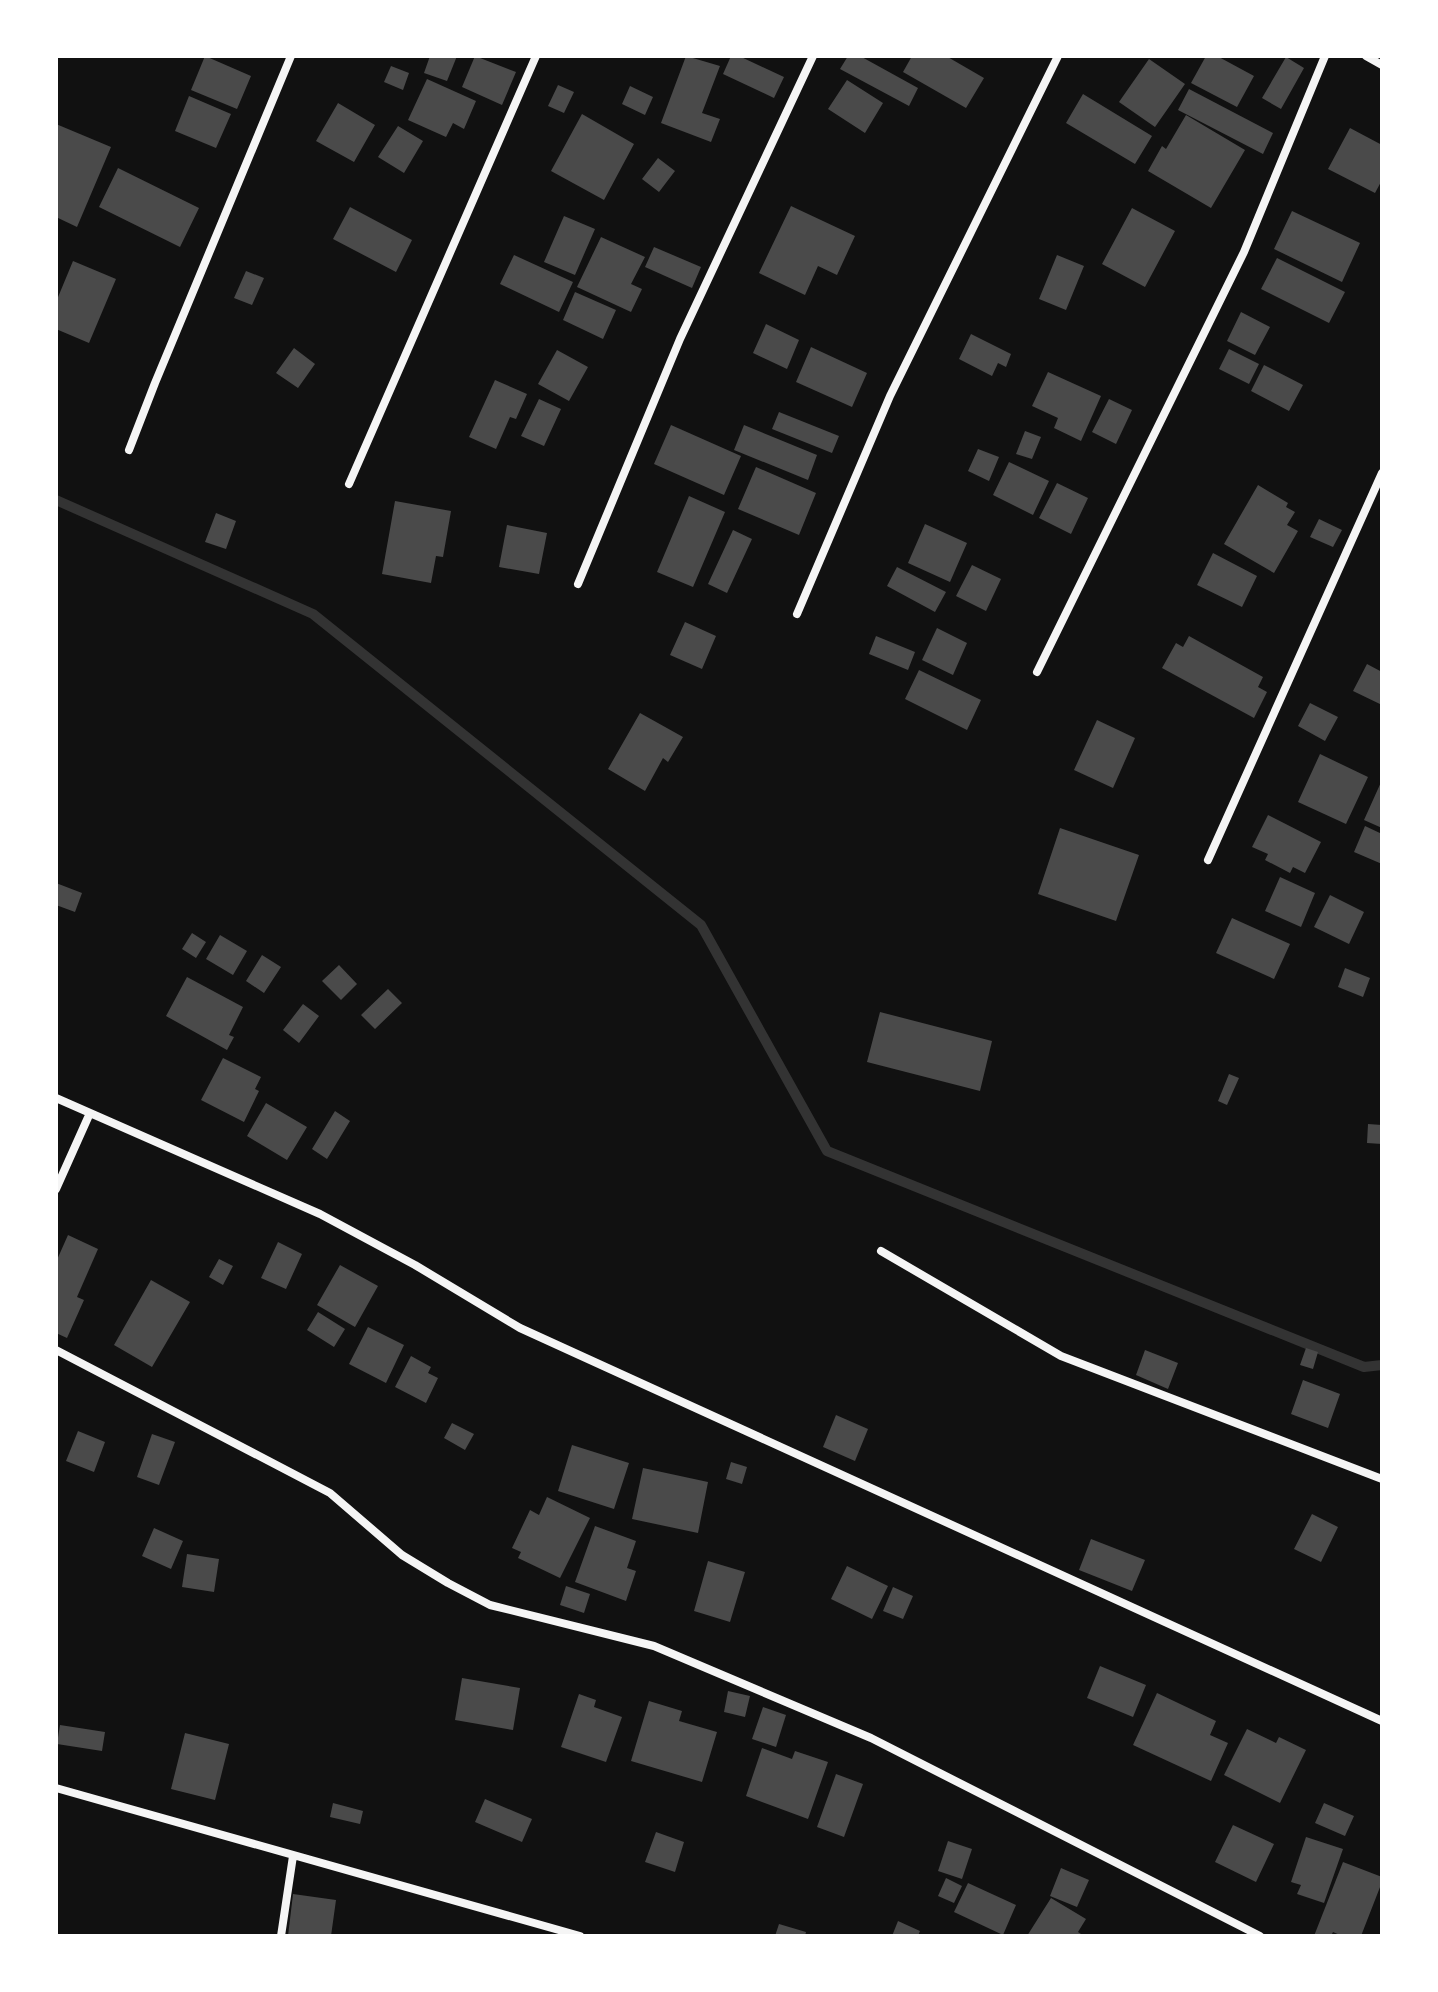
<svg xmlns="http://www.w3.org/2000/svg" width="1438" height="1992" font-family="'Source Sans 3',sans-serif">
  <style>
    .lines { fill: none; stroke-linecap: round; stroke-linejoin: round }
    .stream { stroke: #333; stroke-width: 10 }
    .building { fill: #4a4a4a }
    .minor { stroke: #f5f5f5; stroke-width: 8 }
  </style>
  <rect width="100%" height="100%" fill="#111"/>
  <g class="lines">
    <path class="stream" d="M56,500L313,614L701,925L827,1151L1364,1367L1382,1365"/>
  </g>
  <path class="building" d="M205,56L251,76L237,109L191,90Z
    M430,56H457L447,81L424,73Z
    M475,56L516,72L502,105L462,87Z
    M686,56L720,66L702,113L720,119L711,142L661,123Z
    M731,56H739L784,77L774,98L723,74Z
    M848,56H860L918,88L909,106L840,69Z
    M912,56H946L984,78L966,108L903,72Z
    M1206,56H1217L1254,76L1237,107L1191,83Z
    M1286,57L1304,68L1281,109L1262,98Z
    M1149,59L1185,84L1155,127L1119,102Z
    M391,66L409,73L403,90L384,82Z
    M427,79L476,101L464,129L453,123L446,137L408,120Z
    M847,80L883,103L865,133L828,109Z
    M558,85L574,92L564,113L548,106Z
    M630,86L653,97L645,115L622,104Z
    M1189,89L1273,133L1263,154L1178,110Z
    M1083,94L1152,136L1135,164L1066,123Z
    M189,96L231,114L216,148L175,131Z
    M338,103L375,125L354,162L316,141Z
    M582,114L634,144L604,200L551,171Z
    M1186,115L1245,150L1211,208L1148,171L1162,146L1166,149Z
    M56,124L111,147L77,227L56,217Z
    M398,126L423,141L404,173L378,157Z
    M1350,128L1382,145V180L1375,193L1328,169Z
    M658,158L675,171L659,192L642,179Z
    M118,168L199,208L180,247L99,207Z
    M791,206L855,236L837,275L818,266L805,295L759,273Z
    M350,207L412,240L396,272L333,239Z
    M1132,208L1175,231L1145,287L1102,264Z
    M1292,211L1360,243L1342,282L1274,249Z
    M564,216L595,229L575,275L544,262Z
    M601,237L645,257L631,284L642,289L631,312L577,287Z
    M654,247L701,267L692,288L645,267Z
    M514,255L573,282L559,312L500,284Z
    M1057,255L1084,266L1066,310L1039,299Z
    M1277,258L1345,292L1329,323L1261,289Z
    M73,261L116,279L89,343L56,329V302Z
    M246,271L264,278L252,305L234,298Z
    M575,292L616,310L603,339L563,320Z
    M1241,312L1270,327L1255,355L1227,341Z
    M766,324L799,340L787,369L753,353Z
    M971,334L1011,354L1006,367L998,363L992,376L959,359Z
    M811,347L867,373L852,407L796,382Z
    M294,348L315,364L298,388L276,373Z
    M1229,349L1259,364L1249,384L1219,369Z
    M557,350L588,367L569,401L538,384Z
    M1264,365L1303,385L1289,411L1251,391Z
    M1048,372L1101,396L1081,441L1054,428L1058,418L1032,406Z
    M495,380L527,394L516,419L510,417L496,449L469,437Z
    M539,399L561,409L544,446L521,436Z
    M1109,399L1132,410L1116,444L1092,432Z
    M779,412L839,436L832,453L772,429Z
    M671,425L741,456L724,495L654,464Z
    M744,425L817,455L808,480L734,450Z
    M1025,431L1041,437L1032,459L1016,454Z
    M978,449L999,457L989,481L968,471Z
    M1009,462L1049,481L1033,515L993,495Z
    M756,467L816,493L799,535L738,509Z
    M1057,483L1088,498L1071,534L1039,518Z
    M1258,485L1288,503L1286,507L1295,512L1287,525L1298,531L1274,573L1224,544Z
    M689,496L725,512L693,587L657,572Z
    M395,501L451,511L443,557L436,556L431,583L382,574Z
    M216,513L236,521L226,549L205,542Z
    M1319,519L1342,530L1333,547L1310,537Z
    M925,524L967,543L950,582L908,563Z
    M507,525L547,533L539,574L499,567Z
    M733,530L752,539L727,593L708,584Z
    M1213,553L1257,576L1242,607L1197,585Z
    M972,565L1001,579L986,611L956,596Z
    M897,567L946,592L935,612L887,586Z
    M685,622L716,636L702,669L670,655Z
    M937,628L967,643L953,675L922,660Z
    M876,636L915,652L908,670L869,654Z
    M1189,636L1263,677L1258,687L1267,692L1254,718L1162,668L1176,643L1183,647Z
    M1367,664L1382,672V705L1353,691Z
    M919,670L981,700L967,730L905,699Z
    M1310,703L1338,717L1325,741L1298,726Z
    M640,713L683,737L668,762L663,758L645,791L608,769Z
    M1097,720L1135,738L1113,788L1074,770Z
    M1320,754L1368,777L1346,824L1298,802Z
    M1382,780V828L1364,820Z
    M1268,815L1321,842L1305,873L1293,867L1290,873L1265,860L1268,854L1252,847Z
    M1365,826L1382,834V864L1354,852Z
    M1060,828L1139,855L1116,921L1038,894Z
    M1280,877L1315,893L1301,927L1265,911Z
    M56,883L82,893L75,912L56,905Z
    M1330,895L1364,912L1349,944L1314,927Z
    M1232,918L1290,944L1274,979L1216,953Z
    M192,933L206,942L196,958L182,949Z
    M220,935L247,951L233,975L206,959Z
    M262,955L281,967L264,993L246,981Z
    M339,965L357,984L341,1000L322,981Z
    M1345,968L1370,978L1363,997L1338,987Z
    M187,977L243,1007L229,1035L234,1037L227,1050L166,1016Z
    M388,989L402,1003L375,1029L361,1015Z
    M303,1004L319,1016L299,1043L283,1030Z
    M880,1012L992,1041L980,1091L867,1062Z
    M223,1058L261,1077L255,1089L259,1091L244,1122L201,1100Z
    M1229,1074L1239,1078L1227,1105L1218,1101Z
    M266,1103L307,1127L287,1160L247,1136Z
    M335,1111L350,1121L327,1159L312,1149Z
    M1368,1124L1382,1125V1144L1367,1143Z
    M68,1235L98,1249L77,1297L84,1300L67,1338L56,1333V1262Z
    M278,1242L302,1254L286,1289L261,1278Z
    M219,1259L233,1266L223,1285L209,1277Z
    M340,1265L378,1286L355,1327L317,1305Z
    M151,1280L190,1302L152,1367L114,1345Z
    M318,1312L345,1329L334,1347L307,1330Z
    M368,1327L404,1345L386,1383L349,1364Z
    M1306,1348L1318,1352L1313,1369L1300,1365Z
    M1145,1350L1178,1363L1168,1389L1136,1375Z
    M411,1356L431,1367L428,1373L438,1378L426,1403L395,1387Z
    M1303,1380L1340,1394L1328,1428L1291,1414Z
    M836,1415L868,1429L855,1461L823,1447Z
    M452,1423L474,1434L465,1450L444,1438Z
    M78,1431L105,1442L94,1472L66,1461Z
    M152,1434L175,1442L159,1485L137,1477Z
    M572,1445L629,1463L614,1509L558,1491Z
    M731,1462L747,1467L742,1484L726,1479Z
    M643,1468L708,1482L698,1533L632,1519Z
    M547,1497L590,1518L560,1578L518,1558L521,1552L512,1548L530,1510L539,1515Z
    M1312,1514L1338,1527L1321,1562L1294,1549Z
    M595,1526L636,1541L627,1568L636,1571L626,1601L575,1582Z
    M154,1528L183,1541L171,1569L142,1556Z
    M1091,1539L1145,1560L1132,1591L1079,1570Z
    M187,1554L219,1559L214,1592L182,1587Z
    M708,1561L745,1572L730,1622L694,1611Z
    M847,1566L888,1586L872,1619L831,1599Z
    M566,1586L590,1594L584,1613L560,1605Z
    M893,1587L913,1596L903,1619L883,1611Z
    M1100,1666L1146,1685L1133,1717L1087,1698Z
    M462,1678L520,1688L513,1730L455,1720Z
    M728,1691L750,1696L745,1717L724,1712Z
    M1157,1693L1216,1721L1210,1735L1228,1743L1211,1781L1133,1745Z
    M579,1694L596,1700L594,1707L622,1717L606,1762L561,1747Z
    M649,1701L682,1711L679,1721L717,1732L702,1782L631,1761Z
    M763,1707L786,1715L776,1747L752,1739Z
    M60,1725L105,1732L102,1751L57,1744Z
    M1247,1729L1276,1743L1279,1737L1306,1750L1280,1803L1224,1775Z
    M185,1733L229,1744L215,1800L171,1789Z
    M762,1748L792,1759L795,1751L828,1762L808,1819L746,1796Z
    M836,1774L863,1784L844,1837L817,1827Z
    M485,1799L532,1819L522,1842L475,1822Z
    M333,1803L363,1811L360,1824L330,1817Z
    M1324,1803L1354,1816L1345,1836L1315,1823Z
    M1233,1825L1274,1844L1256,1882L1215,1862Z
    M656,1832L684,1842L675,1872L645,1862Z
    M1306,1837L1343,1849L1324,1903L1297,1894L1301,1885L1291,1882Z
    M948,1841L972,1849L962,1879L938,1871Z
    M1343,1862L1382,1877V1882L1361,1936H1342L1333,1932L1331,1936H1314Z
    M1061,1868L1089,1880L1077,1907L1050,1896Z
    M946,1878L962,1886L954,1903L938,1896Z
    M968,1883L1016,1905L1003,1935L954,1912Z
    M293,1894L336,1900L331,1936H288Z
    M1051,1898L1086,1919L1078,1932L1084,1936H1027Z
    M898,1921L920,1931L918,1936H892Z
    M779,1924L806,1932L805,1936H775Z"/>
  <g class="lines">
    <path class="minor" d="M1366,56L1382,65
      M129,450L155,383L291,56
      M349,484L536,56
      M578,584L680,339L813,56
      M797,614L890,396L1058,56
      M1037,672L1244,252L1325,56
      M1208,860L1382,473
      M56,1098L320,1214L415,1265L520,1328L1382,1721
      M56,1189L90,1113
      M881,1251L1061,1356L1382,1479
      M56,1350L330,1493L402,1555L448,1583L490,1605L654,1646L871,1738L1260,1936
      M56,1788L580,1936
      M281,1936L293,1856"/>
  </g>
  <rect width="1438" height="1992" fill="none" stroke="#ffffff" stroke-width="116"/>
</svg>
